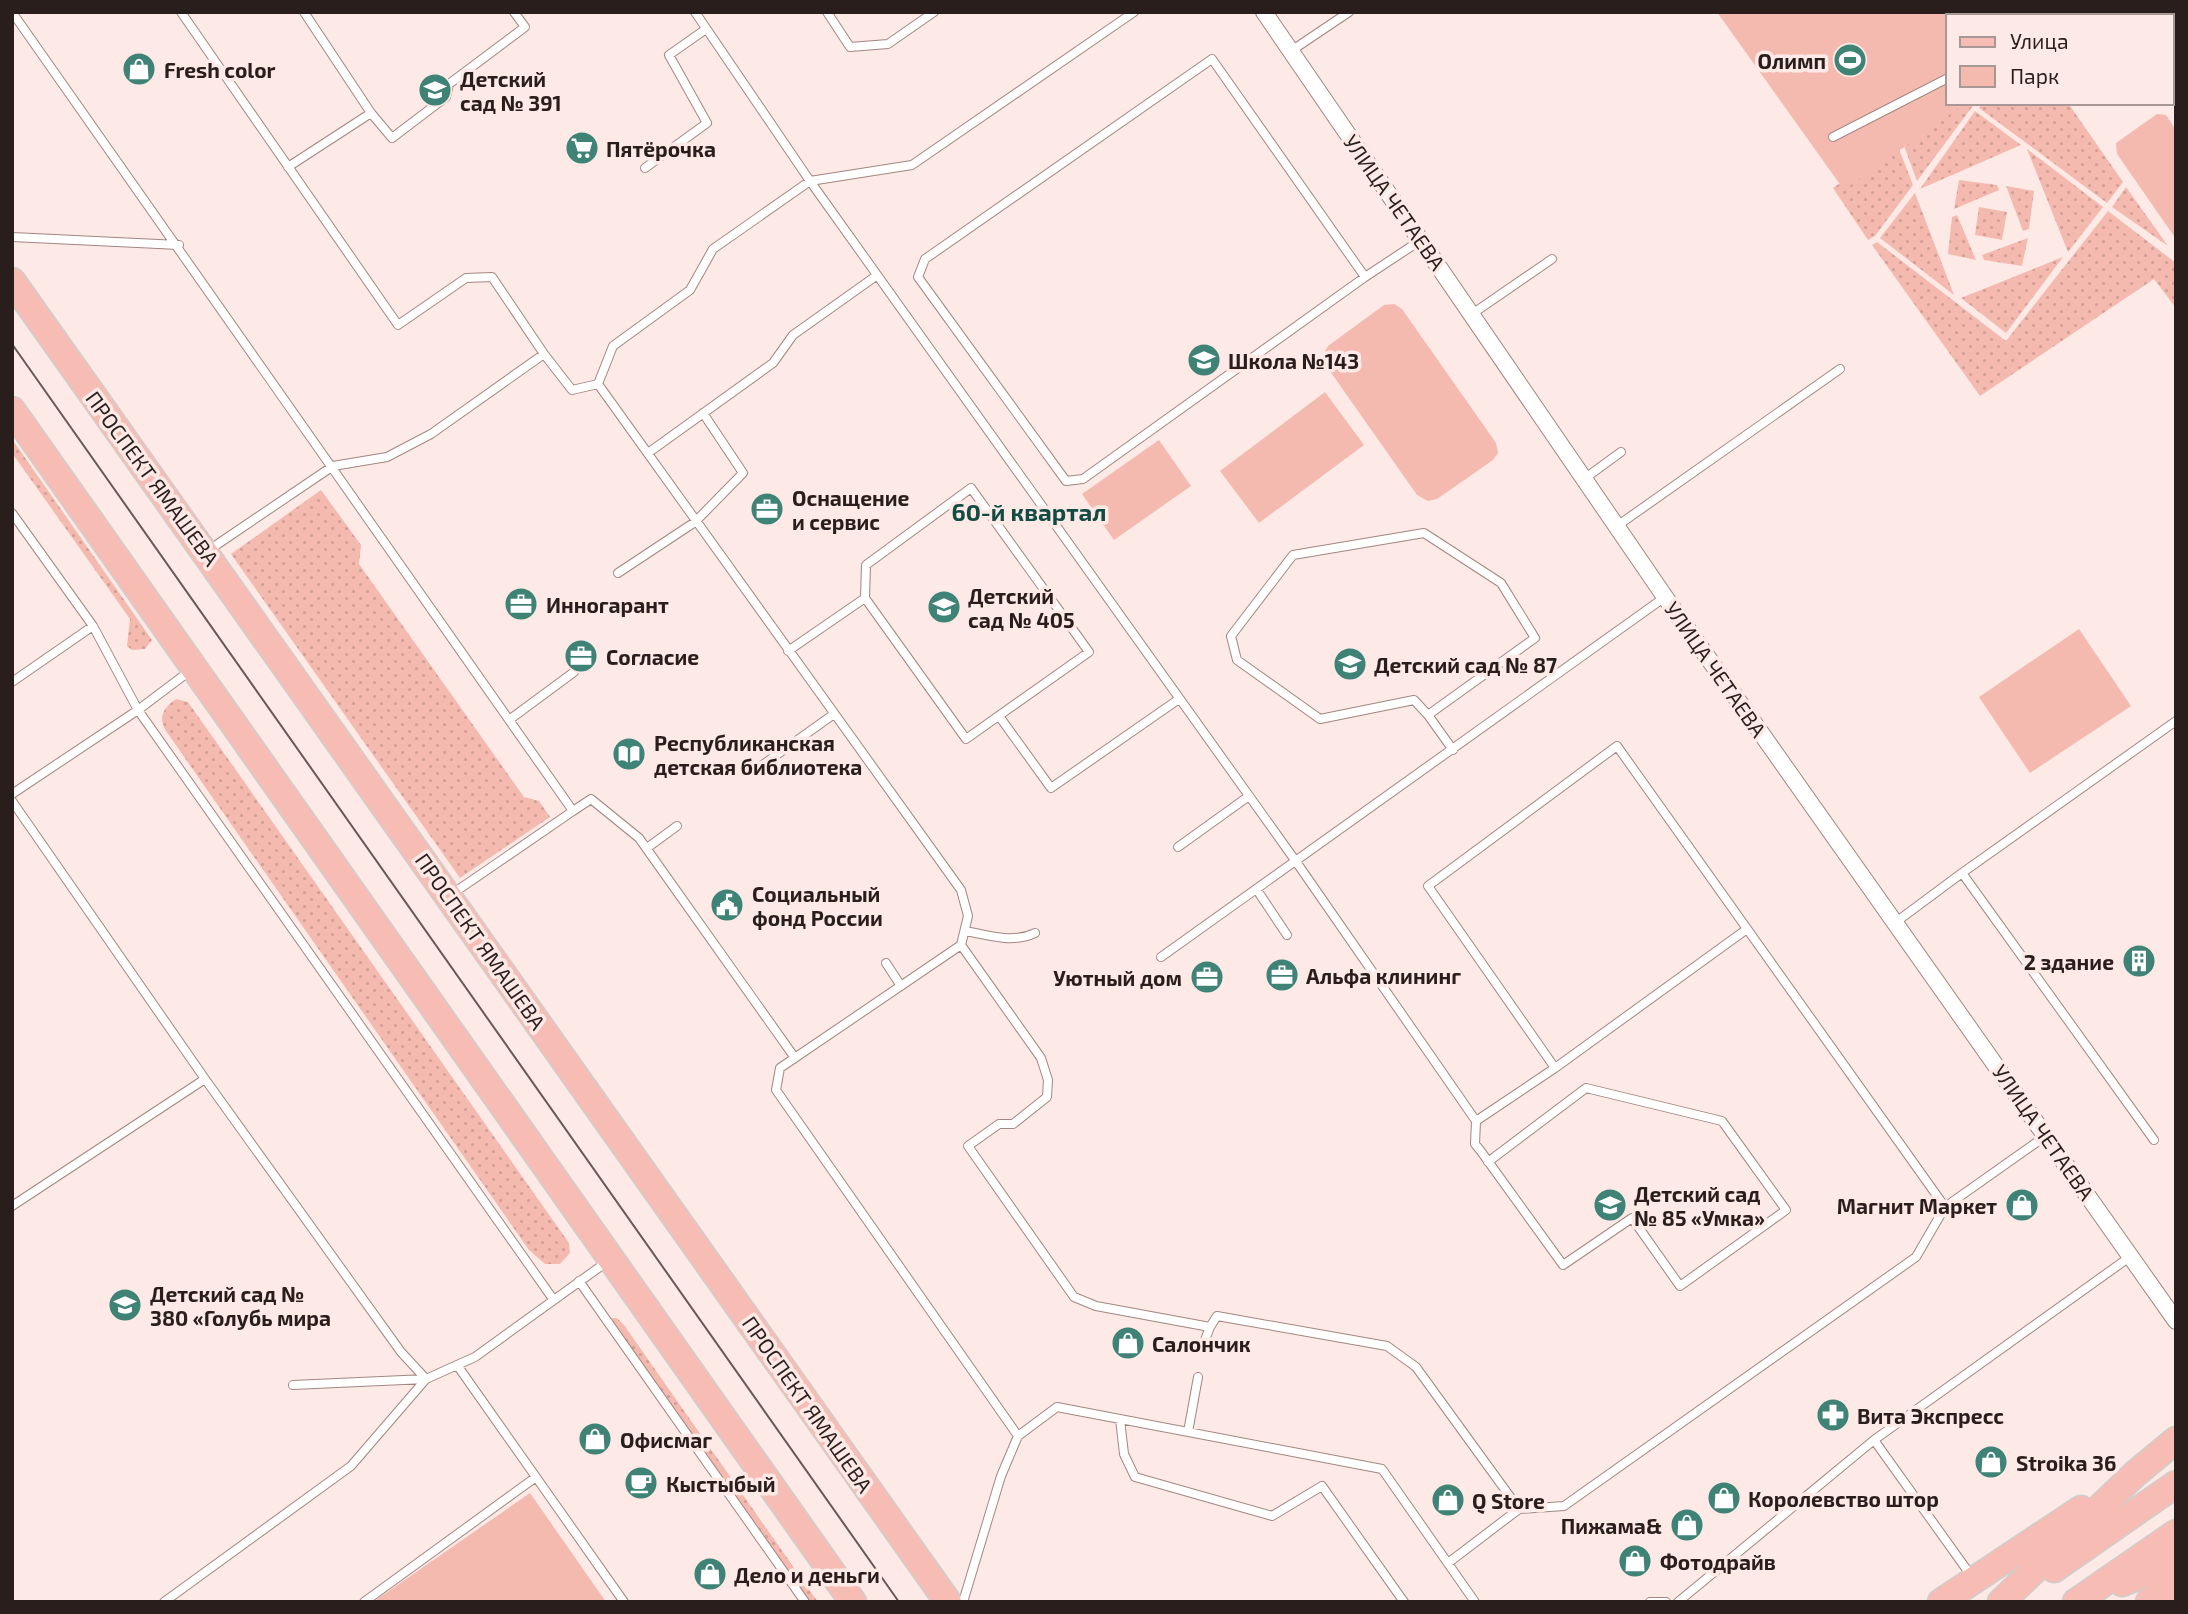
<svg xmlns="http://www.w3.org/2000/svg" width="2188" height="1614" font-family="'Exo 2',sans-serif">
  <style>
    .grass { fill: url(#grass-dots) }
    .park { fill: #f5baaf }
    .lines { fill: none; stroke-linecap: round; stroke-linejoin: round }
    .lane-casing { stroke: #a38681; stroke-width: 10 }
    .street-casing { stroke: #a38681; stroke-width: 18 }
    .primary-casing { stroke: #d0cecd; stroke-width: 29 }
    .lane { stroke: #fff; stroke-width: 8 }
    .street { stroke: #fff; stroke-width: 16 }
    .primary { stroke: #f7bcb3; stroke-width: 26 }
    .tram { stroke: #675957; stroke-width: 2 }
    .labels { text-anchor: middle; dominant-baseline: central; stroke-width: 7; stroke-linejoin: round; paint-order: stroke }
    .poi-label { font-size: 21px; font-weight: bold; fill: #291e1c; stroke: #fde9e6; text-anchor: start }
    .street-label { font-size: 21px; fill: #291e1c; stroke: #fde9e6 }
    .quarter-label { font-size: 24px; font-weight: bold; fill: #114b42; stroke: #fde9e6 }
  </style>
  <defs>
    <pattern id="grass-dots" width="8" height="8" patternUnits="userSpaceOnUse" patternTransform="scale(1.75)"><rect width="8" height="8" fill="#f5baaf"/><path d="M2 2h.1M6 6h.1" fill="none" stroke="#d29f96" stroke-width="1.8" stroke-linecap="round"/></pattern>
  </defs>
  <rect width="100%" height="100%" fill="#fde9e6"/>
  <path class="grass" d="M1958,103H1975L1917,181L1903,143Z
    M1982,103H2068L2123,182L2107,203L1979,108Z
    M1975,111L2021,145L1920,189Z
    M1897,144L1913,185L1875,236L1868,240L1833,188Z
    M2027,149L2103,207L2068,252Z
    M1959,180L1997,185L1999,190L1954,209Z
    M2006,186L2034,191L2029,229L2023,231Z
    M2126,187L2168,246L2112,207Z
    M1915,193L1954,295L1880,238Z
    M1979,207L2007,212L2002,240L1975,235Z
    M2108,211L2176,263V308L2154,279L1980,396L1872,245L1877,242L2006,341Z
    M1957,215L1976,260L1948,254L1952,217Z
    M2028,238L2022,266L1984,260L1982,255Z
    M2063,257L2006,333L1961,298Z
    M12,439L152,640L145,649L132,650L127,646L130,619L12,453Z
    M321,490L361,545L359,564L524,797L539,801L550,817L460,878L231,554Z
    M176,699L188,702L569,1243L570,1253L560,1264H545L529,1250L166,731C158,717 163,708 176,699Z
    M613,1318H617L624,1325L818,1602H805L609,1322Z"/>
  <path class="park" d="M1717,12H2062L2058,16H1948V103H1966L1844,190Z
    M2157,114L2166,115L2176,130V239L2117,154L2116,143Z
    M1394,304L1402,309L1496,443L1498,453L1493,460L1437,499L1428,501L1417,495L1325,364L1323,355L1328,346L1384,305Z
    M1325,392L1364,445L1259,523L1220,471Z
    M1159,440L1191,486L1114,540L1082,494Z
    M2079,629L2131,706L2030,773L1979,697Z
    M530,1493L606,1602H373Z"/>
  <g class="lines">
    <defs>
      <path id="lane" d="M12,12L573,811L452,894
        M181,12L398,325L466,278L492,277L544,354
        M304,12L371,113
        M695,12L810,181L912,165L1134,12
        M827,12L850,47L888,44L934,12
        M2067,16L2072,12
        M1291,51L1349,12
        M1833,137L1948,78
        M288,167L371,113L392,138L446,97L449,84L525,27L514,12
        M645,168L707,123L669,55L706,29
        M12,237L179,245
        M1365,277L1083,479L1066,481L918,277L925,259L1212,59L1365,277L1421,240
        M1472,314L1552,259
        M598,384L613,346L690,290L713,249L810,181L1297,863L1476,1121L1555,1068L1428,886L1617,746L1945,1207
        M648,453L773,363L793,335L876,276
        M1584,479L1621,452
        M12,513L93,626L138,710L553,1299
        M1617,526L1840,369
        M209,550L333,466L387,457L431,434L544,354L572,390L598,384L961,890L968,916L961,945L780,1068L776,1090L1018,1436
        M618,573L695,522L743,473L703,413
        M788,651L865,598L966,739L1089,652L971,488L866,565L865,598
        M12,682L93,626
        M1428,715L1414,700L1320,719L1237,660L1231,636L1293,555L1424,533L1501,583L1535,638L1428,715L1453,750
        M999,716L1051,788L1179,699
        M509,720L574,672
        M761,766L834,714
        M12,794L138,710L191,670
        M12,801L205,1079L401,1352L426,1379
        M573,811L591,799L639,838L795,1058
        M1178,847L1249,796
        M647,848L677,826
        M1257,890L1287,935
        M1896,922L1962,873
        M965,931C989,935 1012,944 1035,933
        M961,945L1041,1058L1048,1080L1047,1097L1013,1124H999L968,1146L1074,1297L1096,1306L1210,1327L1217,1316L1387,1346L1416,1367L1519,1509
        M1161,957L1665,597
        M886,963L901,986
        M1555,1068L1747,929
        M1476,1121L1475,1144L1480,1150L1563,1265L1632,1218L1680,1286L1786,1210L1722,1121L1586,1088L1488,1162
        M2154,1140L1962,873L2176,721
        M12,1206L205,1079
        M579,1281L805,1602
        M1203,1345L1210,1327
        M457,1365L624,1602
        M293,1385L426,1379
        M1120,1419L1124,1454L1135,1477L1272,1516L1322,1486L1404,1602
        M1188,1432L1198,1377
        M1874,1440L1972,1577
        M1448,1563L1519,1509L1564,1506L1916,1257L1945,1207L2047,1135
        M164,1602L351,1466L426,1379L475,1357L608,1261
        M364,1602L536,1477
        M963,1602L1001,1476L1018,1436L1057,1407L1382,1469L1475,1602
        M1650,1602H1666
        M1678,1602L1874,1440L2131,1256"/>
      <path id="street" d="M1264,12L1665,597L2176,1321"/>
      <path id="primary" d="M12,281L948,1602
        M12,410L853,1602
        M2054,1569L2176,1484
        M2122,1583L2176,1561
        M1941,1602L2081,1509
        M2001,1602L2135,1474L2176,1440
        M2076,1602L2176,1533
        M2149,1602L2176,1583"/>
    </defs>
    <use href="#lane" class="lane-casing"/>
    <use href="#street" class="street-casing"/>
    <use href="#primary" class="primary-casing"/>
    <use href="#lane" class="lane"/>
    <use href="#street" class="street"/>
    <use href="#primary" class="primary"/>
    <path class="tram" d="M12,344L899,1602"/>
  </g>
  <defs>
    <symbol id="stadium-disc" viewBox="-11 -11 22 22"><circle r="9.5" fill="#3f8377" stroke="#fde9e6"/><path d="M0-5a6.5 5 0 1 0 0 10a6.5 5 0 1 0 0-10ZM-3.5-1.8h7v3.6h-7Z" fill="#fff"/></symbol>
    <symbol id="shop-disc" viewBox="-11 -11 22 22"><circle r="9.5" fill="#3f8377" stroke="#fde9e6"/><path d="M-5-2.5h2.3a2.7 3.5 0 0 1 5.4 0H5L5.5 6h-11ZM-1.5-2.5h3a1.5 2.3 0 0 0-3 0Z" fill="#fff"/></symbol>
    <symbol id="school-disc" viewBox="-11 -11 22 22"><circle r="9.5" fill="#3f8377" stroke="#fde9e6"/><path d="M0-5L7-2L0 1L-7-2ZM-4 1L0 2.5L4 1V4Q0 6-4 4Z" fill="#fff"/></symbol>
    <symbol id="supermarket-disc" viewBox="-11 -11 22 22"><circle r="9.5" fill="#3f8377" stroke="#fde9e6"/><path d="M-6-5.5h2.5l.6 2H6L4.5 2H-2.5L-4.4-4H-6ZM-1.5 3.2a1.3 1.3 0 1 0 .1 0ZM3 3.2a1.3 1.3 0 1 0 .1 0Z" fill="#fff"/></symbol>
    <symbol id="office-disc" viewBox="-11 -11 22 22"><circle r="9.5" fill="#3f8377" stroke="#fde9e6"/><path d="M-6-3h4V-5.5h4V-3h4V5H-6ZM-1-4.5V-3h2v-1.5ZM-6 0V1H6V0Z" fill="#fff"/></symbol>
    <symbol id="library-disc" viewBox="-11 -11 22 22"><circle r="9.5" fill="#3f8377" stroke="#fde9e6"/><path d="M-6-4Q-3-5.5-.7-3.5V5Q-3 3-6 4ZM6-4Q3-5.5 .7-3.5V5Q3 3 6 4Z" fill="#fff"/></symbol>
    <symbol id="civic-disc" viewBox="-11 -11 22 22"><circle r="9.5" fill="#3f8377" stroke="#fde9e6"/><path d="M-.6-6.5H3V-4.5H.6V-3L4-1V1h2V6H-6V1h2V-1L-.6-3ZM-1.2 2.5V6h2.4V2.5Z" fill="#fff"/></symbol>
    <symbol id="building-disc" viewBox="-11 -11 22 22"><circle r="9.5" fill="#3f8377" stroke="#fde9e6"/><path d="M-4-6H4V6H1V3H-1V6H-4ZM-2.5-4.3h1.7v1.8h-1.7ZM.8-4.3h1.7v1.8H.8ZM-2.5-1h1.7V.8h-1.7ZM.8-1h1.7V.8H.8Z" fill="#fff"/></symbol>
    <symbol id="pharmacy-disc" viewBox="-11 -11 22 22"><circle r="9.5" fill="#3f8377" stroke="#fde9e6"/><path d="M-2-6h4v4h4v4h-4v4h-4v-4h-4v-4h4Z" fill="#fff"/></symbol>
    <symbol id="cafe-disc" viewBox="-11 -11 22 22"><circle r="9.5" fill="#3f8377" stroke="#fde9e6"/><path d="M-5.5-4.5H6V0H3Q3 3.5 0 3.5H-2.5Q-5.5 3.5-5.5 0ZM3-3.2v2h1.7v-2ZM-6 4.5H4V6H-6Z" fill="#fff"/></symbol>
  </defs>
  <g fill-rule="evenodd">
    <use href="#stadium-disc" x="1831" y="41" width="38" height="38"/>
    <use href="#shop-disc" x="120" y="50" width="38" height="38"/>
    <use href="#school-disc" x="416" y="71" width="38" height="38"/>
    <use href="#supermarket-disc" x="563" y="129" width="38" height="38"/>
    <use href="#school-disc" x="1185" y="341" width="38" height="38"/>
    <use href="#office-disc" x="748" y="490" width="38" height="38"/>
    <use href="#office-disc" x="502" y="585" width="38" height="38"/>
    <use href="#school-disc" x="925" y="588" width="38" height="38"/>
    <use href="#office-disc" x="562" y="637" width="38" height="38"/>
    <use href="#school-disc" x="1331" y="645" width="38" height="38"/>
    <use href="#library-disc" x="610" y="735" width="38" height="38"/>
    <use href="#civic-disc" x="708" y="886" width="38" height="38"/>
    <use href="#building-disc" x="2120" y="942" width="38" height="38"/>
    <use href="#office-disc" x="1263" y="956" width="38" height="38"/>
    <use href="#office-disc" x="1188" y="958" width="38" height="38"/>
    <use href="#school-disc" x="1591" y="1186" width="38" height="38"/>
    <use href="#shop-disc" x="2003" y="1186" width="38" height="38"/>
    <use href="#school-disc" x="106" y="1286" width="38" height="38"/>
    <use href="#shop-disc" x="1109" y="1324" width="38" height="38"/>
    <use href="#pharmacy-disc" x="1814" y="1396" width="38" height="38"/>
    <use href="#shop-disc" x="576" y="1420" width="38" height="38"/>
    <use href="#shop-disc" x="1972" y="1443" width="38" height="38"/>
    <use href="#cafe-disc" x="622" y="1464" width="38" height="38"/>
    <use href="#shop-disc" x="1705" y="1479" width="38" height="38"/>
    <use href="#shop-disc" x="1429" y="1481" width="38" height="38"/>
    <use href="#shop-disc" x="1668" y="1506" width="38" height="38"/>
    <use href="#shop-disc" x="1616" y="1542" width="38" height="38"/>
    <use href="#shop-disc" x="691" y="1555" width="38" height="38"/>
  </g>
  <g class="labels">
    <g class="poi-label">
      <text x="1826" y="60" text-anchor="end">Олимп</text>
      <text x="164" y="69">Fresh color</text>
      <text x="460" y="78">Детский<tspan x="460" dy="24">сад № 391</tspan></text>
      <text x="606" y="148">Пятёрочка</text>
      <text x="1228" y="360">Школа №143</text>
      <text x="792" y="497">Оснащение<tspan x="792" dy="24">и сервис</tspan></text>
      <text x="968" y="595">Детский<tspan x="968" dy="24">сад № 405</tspan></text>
      <text x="546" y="604">Инногарант</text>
      <text x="606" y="656">Согласие</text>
      <text x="1374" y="664">Детский сад № 87</text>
      <text x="654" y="742">Республиканская<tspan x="654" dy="24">детская библиотека</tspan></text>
      <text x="752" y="893">Социальный<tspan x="752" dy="24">фонд России</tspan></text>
      <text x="2114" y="961" text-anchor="end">2 здание</text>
      <text x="1306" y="975">Альфа клининг</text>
      <text x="1182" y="977" text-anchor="end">Уютный дом</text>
      <text x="1634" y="1193">Детский сад<tspan x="1634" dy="24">№ 85 «Умка»</tspan></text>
      <text x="1997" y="1205" text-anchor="end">Магнит Маркет</text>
      <text x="150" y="1293">Детский сад №<tspan x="150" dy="24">380 «Голубь мира</tspan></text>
      <text x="1152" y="1343">Салончик</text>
      <text x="1857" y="1415">Вита Экспресс</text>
      <text x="620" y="1439">Офисмаг</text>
      <text x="2016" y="1462">Stroika 36</text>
      <text x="666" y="1483">Кыстыбый</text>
      <text x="1748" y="1498">Королевство штор</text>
      <text x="1472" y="1500">Q Store</text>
      <text x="1662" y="1525" text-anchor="end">Пижама&amp;</text>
      <text x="1660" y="1561">Фотодрайв</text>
      <text x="734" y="1574">Дело и деньги</text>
    </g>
    <g class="street-label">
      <text transform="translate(1395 202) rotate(55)">УЛИЦА ЧЕТАЕВА</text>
      <text transform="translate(153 478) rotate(54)">ПРОСПЕКТ ЯМАШЕВА</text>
      <text transform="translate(1716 669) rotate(55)">УЛИЦА ЧЕТАЕВА</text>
      <text transform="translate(481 941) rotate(55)">ПРОСПЕКТ ЯМАШЕВА</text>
      <text transform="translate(2044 1132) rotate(55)">УЛИЦА ЧЕТАЕВА</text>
      <text transform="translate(808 1404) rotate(55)">ПРОСПЕКТ ЯМАШЕВА</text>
    </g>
    <g class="quarter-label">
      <text x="1029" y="511">60-й квартал</text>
    </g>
  </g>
  <rect width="2188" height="1614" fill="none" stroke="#291e1c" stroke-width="28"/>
  <rect x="1946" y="14" width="228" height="91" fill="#fde9e6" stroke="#a89895" stroke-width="2"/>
  <rect x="1960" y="37" width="35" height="10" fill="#f7bcb3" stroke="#a89895" stroke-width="2"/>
  <text x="2010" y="49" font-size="21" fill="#291e1c">Улица</text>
  <rect x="1960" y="66" width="35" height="21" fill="#f5baaf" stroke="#a89895" stroke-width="2"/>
  <text x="2010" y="84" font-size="21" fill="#291e1c">Парк</text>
</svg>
